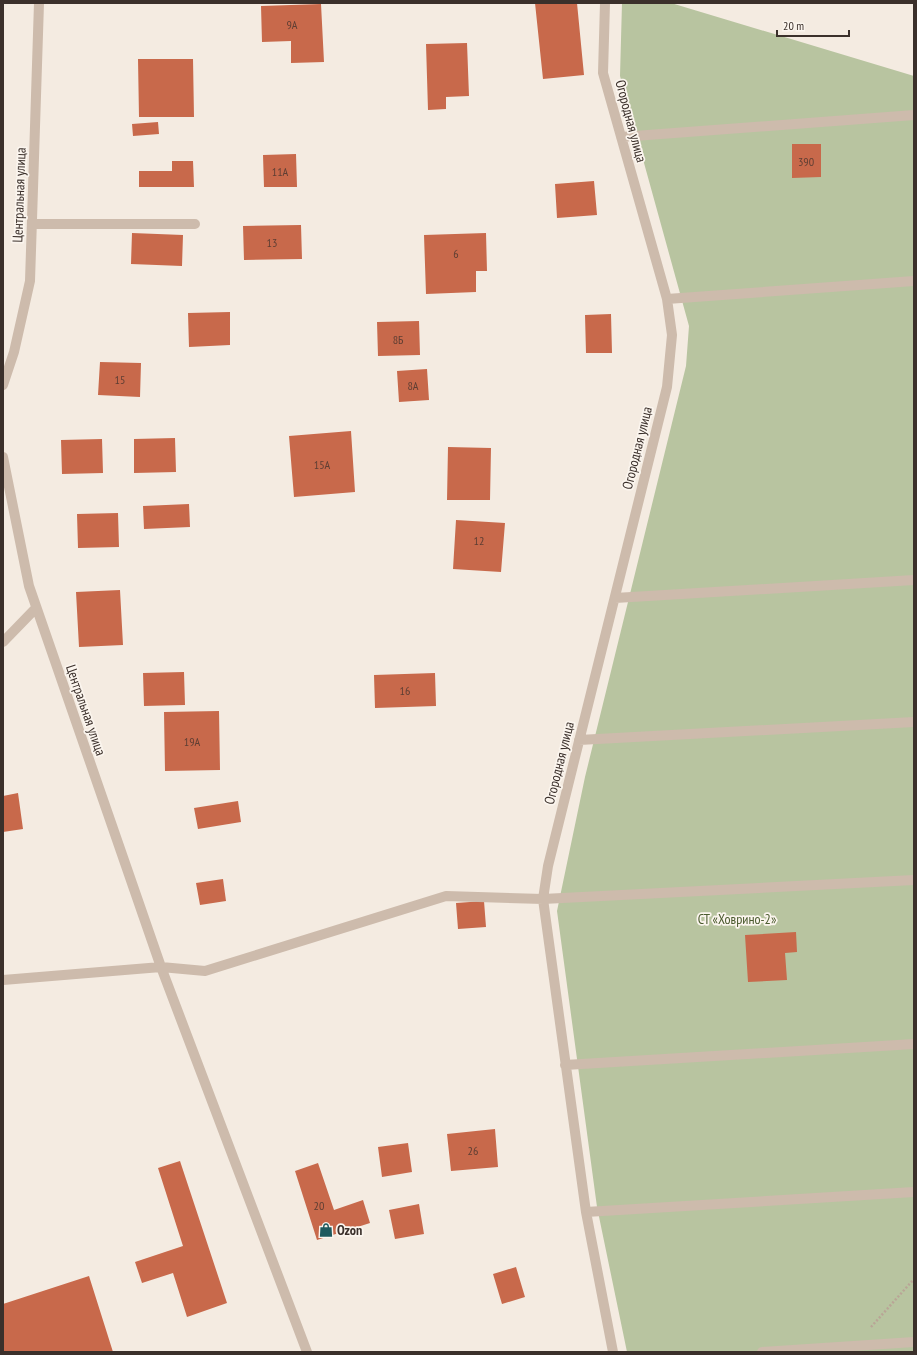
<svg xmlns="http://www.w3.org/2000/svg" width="917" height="1355" font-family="'PT Sans Narrow',sans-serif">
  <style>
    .green { fill: #b8c4a0 }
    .building { fill: #c8694b }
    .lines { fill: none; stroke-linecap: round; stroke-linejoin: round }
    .path { stroke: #b9a596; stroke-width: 2.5; stroke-dasharray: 2 2; stroke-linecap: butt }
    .minor { stroke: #cdbbac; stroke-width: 10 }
    .labels { text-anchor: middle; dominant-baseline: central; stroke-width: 3.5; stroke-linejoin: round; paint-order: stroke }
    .number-label { font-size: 12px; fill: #5e3e33 }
    .street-label { font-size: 14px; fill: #3b302b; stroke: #fbf5ee }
    .park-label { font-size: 14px; fill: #4a5a2e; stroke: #fbf5ee }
    .poi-label { font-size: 14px; font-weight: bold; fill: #3b302b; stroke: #fbf5ee; text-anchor: start }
  </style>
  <rect width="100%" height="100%" fill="#f4ebe1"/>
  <path class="green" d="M622,3H671L914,76V1352H627L597,1207L557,911L585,777L686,366L689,326L620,76Z"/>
  <path class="building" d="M535,3H577L584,75L543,79Z
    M321,4L324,62L291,63V41L262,42L261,6Z
    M467,43L469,96L446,97V109L428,110L426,44Z
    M138,59H193L194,117H139Z
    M158,122L159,134L133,136L132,124Z
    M792,144H821V177L792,178Z
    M296,154L297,187H264L263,155Z
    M172,161H193L194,187H139V171H172Z
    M594,181L597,215L557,218L555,184Z
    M301,225L302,259L244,260L243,226Z
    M132,233L183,235L182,266L131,264Z
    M486,233L487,271H476V292L426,294L424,235Z
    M230,312V345L189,347L188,313Z
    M611,314L612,353H586L585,315Z
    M419,321L420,355L378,356L377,322Z
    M100,362L141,363L140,397L98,395Z
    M427,369L429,400L399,402L397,371Z
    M351,431L355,492L294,497L289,436Z
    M175,438L176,472L134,473V439Z
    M102,439L103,473L62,474L61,440Z
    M448,447L491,448L490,500H447Z
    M189,504L190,527L144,529L143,506Z
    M118,513L119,547L78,548L77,514Z
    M456,520L505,523L501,572L453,569Z
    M120,590L123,645L79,647L76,592Z
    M184,672L185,705L144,706L143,673Z
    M435,673L436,706L375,708L374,675Z
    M219,711L220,770L165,771L164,712Z
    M18,793L23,829L3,832V796Z
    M238,801L241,822L198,829L194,808Z
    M223,879L226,901L200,905L196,883Z
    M484,901L486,927L458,929L456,903Z
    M796,932L797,952L785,953L787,980L748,982L745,935Z
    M495,1129L498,1167L451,1171L447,1134Z
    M408,1143L412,1172L382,1177L378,1147Z
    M180,1161L227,1303L187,1317L173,1273L142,1283L135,1262L183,1246L158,1168Z
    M318,1163L334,1210L363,1200L370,1223L317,1240L295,1171Z
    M419,1204L424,1234L395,1239L389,1210Z
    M516,1267L525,1297L502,1304L493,1274Z
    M89,1276L113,1352H3V1304Z"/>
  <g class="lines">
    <path class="path" d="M871,1327L914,1279"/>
    <path class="minor" d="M605,3L603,73L667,299L672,335L667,387L548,866L543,899L586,1212L613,1352
      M621,137L914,115
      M32,224H195
      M667,299L914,281
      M3,385L14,352L30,281L39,3
      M3,457L29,586L161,967L307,1352
      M615,598L914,580
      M3,642L36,608
      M579,740L914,722
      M3,980L161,967L205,971L446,896L543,899L914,880
      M565,1065L914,1044
      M586,1212L914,1192
      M762,1352L914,1342"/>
  </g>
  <defs>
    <symbol id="shop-bare" viewBox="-9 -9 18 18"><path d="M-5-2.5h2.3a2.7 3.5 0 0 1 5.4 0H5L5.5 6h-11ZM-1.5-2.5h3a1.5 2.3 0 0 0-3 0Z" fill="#1f5a5e" stroke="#fbf5ee" stroke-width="2.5" paint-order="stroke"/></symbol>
  </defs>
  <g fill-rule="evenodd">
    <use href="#shop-bare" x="316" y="1220" width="20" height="20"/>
  </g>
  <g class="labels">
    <g class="number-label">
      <text x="292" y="24">9А</text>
      <text x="806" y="161">390</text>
      <text x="280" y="171">11А</text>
      <text x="272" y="242">13</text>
      <text x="456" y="253">6</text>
      <text x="398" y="339">8Б</text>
      <text x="120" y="379">15</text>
      <text x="413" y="385">8А</text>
      <text x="322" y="464">15А</text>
      <text x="479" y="540">12</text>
      <text x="405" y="690">16</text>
      <text x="192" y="741">19А</text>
      <text x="473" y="1150">26</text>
      <text x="319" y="1205">20</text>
    </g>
    <g class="street-label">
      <text transform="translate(631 121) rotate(75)">Огородная улица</text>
      <text transform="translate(19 195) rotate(-88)">Центральная улица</text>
      <text transform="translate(637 448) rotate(-76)">Огородная улица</text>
      <text transform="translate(86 710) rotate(71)">Центральная улица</text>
      <text transform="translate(559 763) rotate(-76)">Огородная улица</text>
    </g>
    <g class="park-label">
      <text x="737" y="919">СТ «Ховрино-2»</text>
    </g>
    <g class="poi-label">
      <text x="337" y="1230">Ozon</text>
    </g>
  </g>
  <rect width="917" height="1355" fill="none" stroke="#3b302b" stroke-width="8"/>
  <path d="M777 30v6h72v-6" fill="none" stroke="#3b302b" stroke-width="2"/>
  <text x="783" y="30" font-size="12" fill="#3b302b" stroke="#fbf5ee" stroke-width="3" paint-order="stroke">20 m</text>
</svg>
